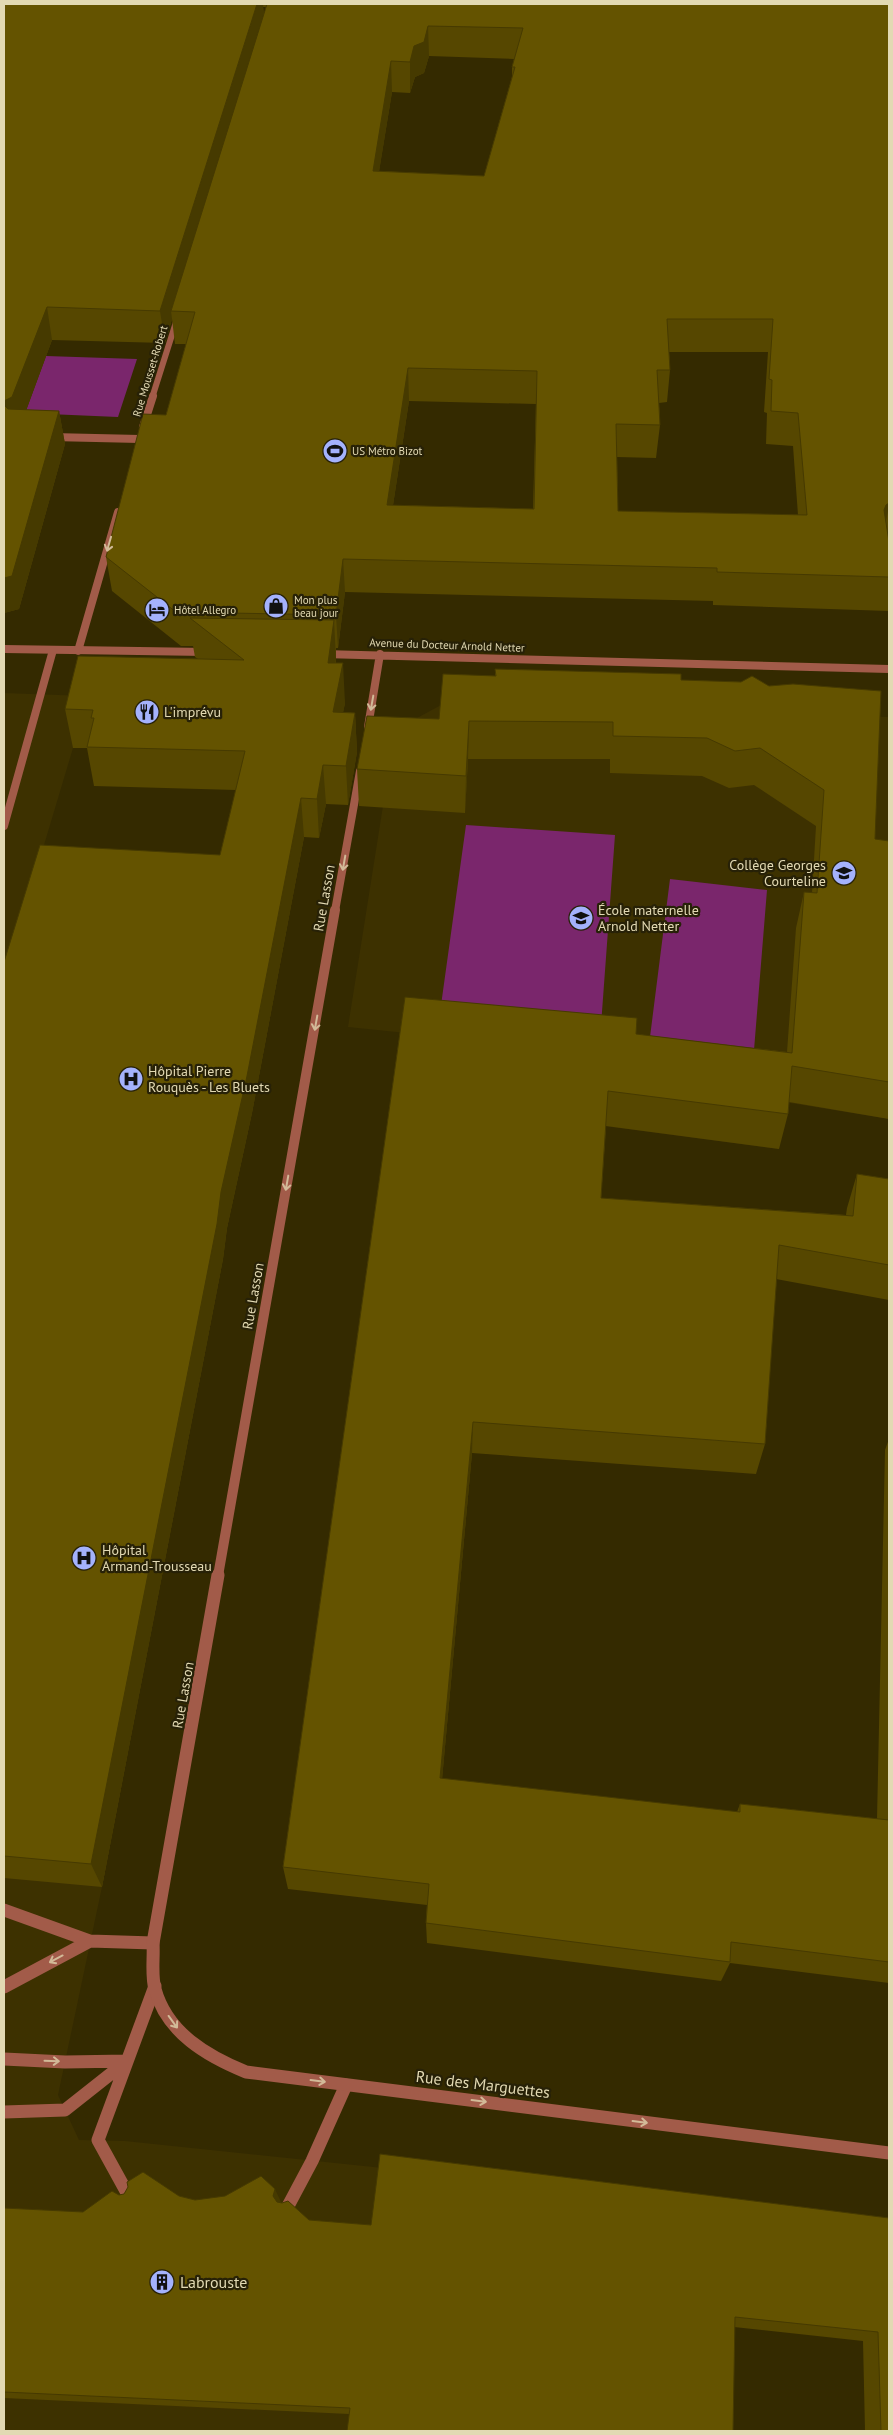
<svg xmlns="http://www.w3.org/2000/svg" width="893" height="2435" font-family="'PT Sans',sans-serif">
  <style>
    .built { fill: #3d3100 }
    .green { fill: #7a266c }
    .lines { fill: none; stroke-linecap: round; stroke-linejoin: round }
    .service-far1 { stroke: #a25b49; stroke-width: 8 }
    .service { stroke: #a25b49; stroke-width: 13 }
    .minor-far3 { stroke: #a25b49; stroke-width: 6 }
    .minor-far2 { stroke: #a25b49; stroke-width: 8 }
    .minor-far1 { stroke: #a25b49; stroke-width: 10 }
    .minor { stroke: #a25b49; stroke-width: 13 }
    .wall { fill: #564700; fill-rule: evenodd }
    .shaded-wall { fill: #463a00 }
    .building { fill: #645300; stroke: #463a00; fill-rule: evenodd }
    .oneway { stroke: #d2ba98 }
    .labels { text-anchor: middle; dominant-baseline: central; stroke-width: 4.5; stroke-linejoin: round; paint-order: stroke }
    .far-street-label { font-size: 11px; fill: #e2d9b3; stroke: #272107 }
    .far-poi-label { font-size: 11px; fill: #e2d9b3; stroke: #272107; text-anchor: start }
    .poi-label { font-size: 14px; fill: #e2d9b3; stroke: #272107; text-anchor: start }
    .street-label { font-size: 14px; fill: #e2d9b3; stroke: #272107 }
    .near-street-label { font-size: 16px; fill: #e2d9b3; stroke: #272107 }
    .near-poi-label { font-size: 16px; fill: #e2d9b3; stroke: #272107; text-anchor: start }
  </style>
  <rect width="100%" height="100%" fill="#342a00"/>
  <path class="built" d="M4,693L86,696L73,748L4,979Z
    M441,705L889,717V1119L784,1102L779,1149L604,1126L406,1033L348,1027L395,730Z
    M4,1212L227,1228L102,1887L58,2095L79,2140L125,2141L383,2168L351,2431H4Z"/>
  <path class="green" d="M46,356L137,359L118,417L25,413Z
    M466,825L615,835L600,1039L438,1027Z
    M670,879L767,890L754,1050L650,1037Z"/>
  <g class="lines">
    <path class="service-far1" d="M51,437L140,439
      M4,826L53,650"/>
    <path class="service" d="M4,1910L90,1941
      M4,1987L90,1941L153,1943
      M4,2059L65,2062L127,2061
      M4,2112L65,2110L127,2061
      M131,2200L98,2140L155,1986
      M287,2208L312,2161L346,2085"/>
    <path class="minor-far3" d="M152,398L177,319"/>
    <path class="minor-far2" d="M143,427L153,396
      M4,649L206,652
      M78,651L118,512
      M323,654L889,669
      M368,727L380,654
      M335,911L360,771"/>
    <path class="minor-far1" d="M218,1576L335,910"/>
    <path class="minor" d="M218,1575L153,1943C154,1958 151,1975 155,1989C167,2033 207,2056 246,2072L889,2153"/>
  </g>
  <path class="wall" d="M4,4H889V611L713,605V601L345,592L338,648H336V663L345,703L343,712L355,713L357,752L348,805L326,804L319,838L304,837L252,1113L227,1228L223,1259L102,1887L4,1878V962L220,855L236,790L94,786L87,748H73L65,709L198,659L195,657L193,646H181L112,591L106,557L166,415L186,344H175L172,319L165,343L52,340L26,410L59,411L65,444L19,609L4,613ZM263,7H266L264,15ZM429,56L514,59L512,67V77L484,176L379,171L392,92L410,93L415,77L424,73ZM669,352H768L764,412L767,413L766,444L793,446L798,515L618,511L617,457L656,458L660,425L659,403L667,402L670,370ZM409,401L536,404L533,509L393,505Z
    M495,669L681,680L741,682L875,839L889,841V1119L789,1102L788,1114L779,1149L606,1126L601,1198L846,1215L847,1208L857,1174L889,1179V1300L776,1279L765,1444L756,1474L472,1453L442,1779L737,1812L740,1804L877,1819L885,1450L889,1439V1983L730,1963L721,1981L427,1943L426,1923L427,1905L288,1889L283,1867L405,997L636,1034L787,1052L796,928L804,892L812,893L816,826L754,785L729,788L702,776L610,773V759H468L465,813L359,806L357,769L439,719L495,676Z
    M119,2195L179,2196L195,2200L281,2202L280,2203L309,2220L371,2225L889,2218V2431H865L863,2341L734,2327L349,2414L4,2398V2208L83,2212Z"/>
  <path class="shaded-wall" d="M257,4H263L264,17L171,311L172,319L165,343L160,311Z
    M428,26L429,56L424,73L415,77L410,93V62L414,46Z
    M391,61L392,92L374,203L373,171Z
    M47,307L52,340L19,430L4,405V401Z
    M408,368L409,401L388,538L387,505Z
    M59,411L65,444L19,609L4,613V578Z
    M889,503V506L883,536L884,510L886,505Z
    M343,559L345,592L338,648L336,615Z
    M334,620L336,659L331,702L328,663Z
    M343,663L345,703L336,751L333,712Z
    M355,713L357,752L348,805L346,766Z
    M469,721L468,759L465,813L466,776Z
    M323,765L326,804L319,838L317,799Z
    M301,798L304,837L252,1113L227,1228L223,1259L102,1887L91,1864L221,1192Z
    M473,1422L472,1453L440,1802V1778Z
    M275,2189L281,2202L279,2209L273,2196Z"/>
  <path class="building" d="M4,4H257L160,311L47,307L12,397L4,401V405L8,409L59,411L12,576L4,578Z
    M267,4H889V503L886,505L884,510L889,542V577L717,572V568L343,559L336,615L176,612L106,557L143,414L166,415L195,312L171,311ZM428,26L523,28L512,67H515L484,176L373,171L391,61L410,62L414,46L424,42ZM667,319H773L769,379L772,380L771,411L798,413L807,515L618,511L616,424L660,425L657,370H670ZM408,368L537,371L534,509L387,505Z
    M190,618L334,620L328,663H343L333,712L355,713L346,766L323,765L317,799L301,798L247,1076L221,1192L217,1224L91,1864L4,1856V962L40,845L220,855L245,751L87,747L94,718H91L93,710L65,709L78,656L244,660Z
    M495,669L681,674V680L741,682L752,676L769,686L793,684L881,691L875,839L889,841V1082L792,1066L788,1114L608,1091L601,1198L853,1216L857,1174L889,1179V1265L779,1245L765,1444L473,1422L440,1778L740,1812V1804L889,1820V1962L731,1942L730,1962L426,1923L429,1884L283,1867L405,997L637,1018L636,1034L792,1053L804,892L817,893L824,790L760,748L735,751L707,738L613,736V722L469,721L466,776L357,769L367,716L439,719L443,674L496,676Z
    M380,2154L889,2218V2431H881L878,2332L735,2317L733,2431H347L350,2408L4,2392V2208L83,2212L112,2191L119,2195L124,2194L128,2187L127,2182L143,2172L179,2196L195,2200L225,2196L261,2176L275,2189L273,2196L277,2202L282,2203L288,2201L309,2220L371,2225Z"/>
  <defs><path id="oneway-shaft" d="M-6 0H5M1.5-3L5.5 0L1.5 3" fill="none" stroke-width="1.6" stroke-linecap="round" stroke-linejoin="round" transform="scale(1.25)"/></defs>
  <g class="oneway">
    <use href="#oneway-shaft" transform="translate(109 544) rotate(106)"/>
    <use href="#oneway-shaft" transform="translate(372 703) rotate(100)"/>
    <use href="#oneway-shaft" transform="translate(344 863) rotate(100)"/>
    <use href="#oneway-shaft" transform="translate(316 1023) rotate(100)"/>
    <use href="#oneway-shaft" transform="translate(287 1183) rotate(100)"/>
    <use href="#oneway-shaft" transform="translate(56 1959) rotate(152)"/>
    <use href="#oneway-shaft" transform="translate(173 2022) rotate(54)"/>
    <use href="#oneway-shaft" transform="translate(52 2061) rotate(2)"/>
    <use href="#oneway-shaft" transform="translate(318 2081) rotate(7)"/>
    <use href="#oneway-shaft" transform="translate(479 2101) rotate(7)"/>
    <use href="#oneway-shaft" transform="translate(640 2122) rotate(7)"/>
  </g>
  <defs>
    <symbol id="stadium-disc" viewBox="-11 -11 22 22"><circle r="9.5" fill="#a4b2fc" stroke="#272107"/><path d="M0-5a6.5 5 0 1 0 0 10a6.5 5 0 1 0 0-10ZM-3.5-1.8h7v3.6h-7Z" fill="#111"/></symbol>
    <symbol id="shop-disc" viewBox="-11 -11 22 22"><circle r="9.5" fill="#a4b2fc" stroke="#272107"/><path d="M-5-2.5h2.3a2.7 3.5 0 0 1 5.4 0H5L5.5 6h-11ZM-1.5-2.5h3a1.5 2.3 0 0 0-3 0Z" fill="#111"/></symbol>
    <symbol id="hotel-disc" viewBox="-11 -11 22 22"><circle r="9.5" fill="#a4b2fc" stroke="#272107"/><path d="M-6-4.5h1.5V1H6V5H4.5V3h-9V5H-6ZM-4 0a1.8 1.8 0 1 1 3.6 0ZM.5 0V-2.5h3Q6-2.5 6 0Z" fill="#111"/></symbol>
    <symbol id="restaurant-disc" viewBox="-11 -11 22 22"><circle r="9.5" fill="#a4b2fc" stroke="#272107"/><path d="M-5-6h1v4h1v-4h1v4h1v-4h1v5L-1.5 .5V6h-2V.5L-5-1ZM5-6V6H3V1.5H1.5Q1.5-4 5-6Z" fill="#111"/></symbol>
    <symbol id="school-disc" viewBox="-11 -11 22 22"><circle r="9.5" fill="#a4b2fc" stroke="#272107"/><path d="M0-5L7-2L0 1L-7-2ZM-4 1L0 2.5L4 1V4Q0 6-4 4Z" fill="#111"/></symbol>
    <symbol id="hospital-disc" viewBox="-11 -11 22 22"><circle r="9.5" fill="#a4b2fc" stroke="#272107"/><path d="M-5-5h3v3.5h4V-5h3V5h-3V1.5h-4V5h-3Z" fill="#111"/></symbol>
    <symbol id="building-disc" viewBox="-11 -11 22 22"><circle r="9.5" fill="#a4b2fc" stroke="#272107"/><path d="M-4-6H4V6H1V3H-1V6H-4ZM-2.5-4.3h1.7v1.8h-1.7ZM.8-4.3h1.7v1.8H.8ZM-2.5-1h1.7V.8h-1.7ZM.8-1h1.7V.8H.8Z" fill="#111"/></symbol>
  </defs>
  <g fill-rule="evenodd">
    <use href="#stadium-disc" x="321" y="437" width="28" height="28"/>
    <use href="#shop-disc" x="262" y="592" width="28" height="28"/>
    <use href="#hotel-disc" x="143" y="596" width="28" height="28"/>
    <use href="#restaurant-disc" x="133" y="698" width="28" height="28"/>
    <use href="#school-disc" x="830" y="859" width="28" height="28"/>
    <use href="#school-disc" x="567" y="904" width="28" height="28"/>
    <use href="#hospital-disc" x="117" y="1065" width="28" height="28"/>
    <use href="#hospital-disc" x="70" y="1544" width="28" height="28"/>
    <use href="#building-disc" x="148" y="2268" width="28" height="28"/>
  </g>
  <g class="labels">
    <g class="far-street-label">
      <text transform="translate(150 371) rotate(-73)">Rue Mousset-Robert</text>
      <text transform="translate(447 645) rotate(2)">Avenue du Docteur Arnold Netter</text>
    </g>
    <g class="far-poi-label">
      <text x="352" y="451">US Métro Bizot</text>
      <text x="294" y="600">Mon plus<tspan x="294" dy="13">beau jour</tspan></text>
      <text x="174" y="610">Hôtel Allegro</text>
    </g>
    <g class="poi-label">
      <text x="164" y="712">L'imprévu</text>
      <text x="826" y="865" text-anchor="end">Collège Georges<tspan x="826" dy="16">Courteline</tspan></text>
      <text x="598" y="910">École maternelle<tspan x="598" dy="16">Arnold Netter</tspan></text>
      <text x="148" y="1071">Hôpital Pierre<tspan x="148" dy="16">Rouquès - Les Bluets</tspan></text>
      <text x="102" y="1550">Hôpital<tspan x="102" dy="16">Armand-Trousseau</tspan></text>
    </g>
    <g class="street-label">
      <text transform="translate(324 898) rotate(-80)">Rue Lasson</text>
      <text transform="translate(253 1296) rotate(-80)">Rue Lasson</text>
      <text transform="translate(183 1695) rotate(-80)">Rue Lasson</text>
    </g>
    <g class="near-street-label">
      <text transform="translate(483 2084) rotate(7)">Rue des Marguettes</text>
    </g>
    <g class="near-poi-label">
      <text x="180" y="2282">Labrouste</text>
    </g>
  </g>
  <rect width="893" height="2435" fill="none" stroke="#e2d9b3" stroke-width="10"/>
</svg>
